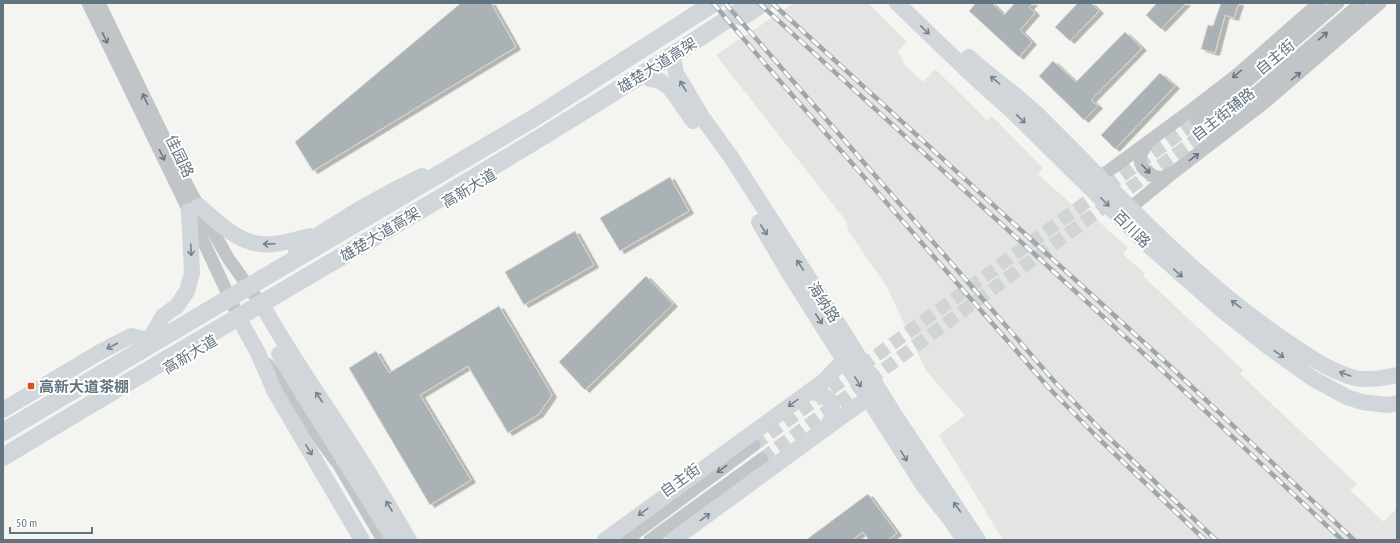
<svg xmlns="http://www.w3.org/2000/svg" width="1400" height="543" font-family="'PT Sans Narrow','Noto Sans SC',sans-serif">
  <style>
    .built { fill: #e4e5e3 }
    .building { fill: #aab2b6; stroke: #d5d5d3; filter: url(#shadow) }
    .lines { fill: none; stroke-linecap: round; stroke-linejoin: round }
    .minor-tunnel { stroke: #d0d4d4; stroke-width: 13; stroke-dasharray: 13 6; stroke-linecap: butt }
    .minor { stroke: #c1c5c8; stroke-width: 13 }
    .major { stroke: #d1d6da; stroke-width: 16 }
    .highway { stroke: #d1d6da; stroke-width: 18 }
    .rail-casing { stroke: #a0a6ab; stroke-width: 4.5 }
    .rail { stroke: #fff; stroke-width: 3; stroke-dasharray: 9; stroke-linecap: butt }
    .oneway { stroke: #74838e }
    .oneway2 { stroke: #687885 }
    .poi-dot { fill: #e14c23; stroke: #fff; stroke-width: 1.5 }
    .labels { text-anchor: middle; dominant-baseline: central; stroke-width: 4; stroke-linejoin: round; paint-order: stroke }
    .street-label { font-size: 15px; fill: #637481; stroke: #fff }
    .poi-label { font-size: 15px; font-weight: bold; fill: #637481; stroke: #fff; text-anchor: start }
  </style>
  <defs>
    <filter id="shadow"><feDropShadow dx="4.5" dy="2.5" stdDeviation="0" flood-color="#0004"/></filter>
  </defs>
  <rect width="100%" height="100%" fill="#f4f4f0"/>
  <path class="built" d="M794,3H868L907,42L898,51L905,65L923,82L935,69L987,120L992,116L1043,168L1038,174L1078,210L1082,206L1128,248L1123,254L1145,274L1143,276L1243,370L1240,374L1357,484L1350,490L1384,522L1397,508V540H1003L939,435L965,415L926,371L887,287L849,232L846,221L716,55Z"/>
  <path class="building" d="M461,3H491L516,47L313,171L295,142Z
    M976,3H992L1004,15L1015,3H1033L1029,7L1035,13L1020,30L1032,42L1019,57L969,11Z
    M1078,3H1091L1099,11L1070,41L1055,27Z
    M1157,3H1186L1161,29L1146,15Z
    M1221,3H1239L1234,18L1225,15L1215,53L1201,49L1208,25L1213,26Z
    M1125,32L1142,48L1091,100L1098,106L1084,120L1039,76L1053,61L1076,82Z
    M1160,73L1175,86L1115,149L1101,135Z
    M670,177L689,211L620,251L600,218Z
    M575,231L594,265L524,305L505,272Z
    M646,276L673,304L585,390L559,362Z
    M499,306L552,395L539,414L508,433L468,366L420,395L471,480L430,505L349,368L376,351L389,373Z
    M868,494L897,533L888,540H869L863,532L852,540H806Z"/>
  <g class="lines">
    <path class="minor-tunnel" d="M754,445L1197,121
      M762,459L1206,132"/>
    <path class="minor" d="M88,3L189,211L242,324
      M99,3L189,189L228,258L265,310
      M1197,121L1245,83L1338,3
      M1206,132L1255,94L1361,3
      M1147,144C1139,155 1136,165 1149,173C1153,176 1158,178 1162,177C1164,177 1168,175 1170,173
      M1092,183L1190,111L1238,74L1319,3
      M1124,213L1174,172L1264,103L1380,3
      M267,364L283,385L310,426L339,465L383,540
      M626,540L754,445
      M650,540L762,459"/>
    <path class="major" d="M897,3L974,77L1012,111L1149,246L1223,311L1270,348L1312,378L1332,389L1347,397L1362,402L1388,405L1397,403
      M742,18L765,3
      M969,57C991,78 1017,94 1038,115C1115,191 1187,272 1276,334C1301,351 1326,370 1355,378C1369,381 1384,378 1397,375
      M674,63L676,73L702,117L731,157L844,333L894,414L978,540
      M650,79L660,81L669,87L693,121
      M199,206C220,224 243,248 273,244C286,243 298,239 310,236
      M759,222L792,278L923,485L950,519L964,540
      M296,250C336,222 378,197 422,176
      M265,310C293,359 326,406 357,454C375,482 392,511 409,540
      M242,324L258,353L275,392L362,540
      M279,354C316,417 356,477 394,540
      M809,392C831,394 838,405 828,426
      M3,410L100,352L131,336L149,340L163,316L177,306L187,291L192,273L189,211
      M605,540L824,381L844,360L853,354
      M673,540L844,415L876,393"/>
    <path class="highway" d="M3,432L534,118L714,3
      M3,457C253,305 509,165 752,3"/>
    <defs>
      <path id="rail" d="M713,3L772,72L1048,387L1097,437L1205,540
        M725,3L1054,381L1103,432L1216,540
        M759,3L1166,374L1342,540
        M772,3L1172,368L1354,540"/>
    </defs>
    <use href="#rail" class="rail-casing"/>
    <use href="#rail" class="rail"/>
  </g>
  <defs><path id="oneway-shaft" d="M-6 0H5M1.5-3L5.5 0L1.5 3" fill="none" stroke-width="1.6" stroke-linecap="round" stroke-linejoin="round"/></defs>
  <g class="oneway">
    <use href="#oneway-shaft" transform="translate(925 30) rotate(44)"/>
    <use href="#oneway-shaft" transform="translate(995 80) rotate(-141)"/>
    <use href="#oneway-shaft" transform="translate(683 86) rotate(-121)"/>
    <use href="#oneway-shaft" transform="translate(1021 119) rotate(44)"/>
    <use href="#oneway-shaft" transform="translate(1105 202) rotate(45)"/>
    <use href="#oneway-shaft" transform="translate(764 230) rotate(57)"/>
    <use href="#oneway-shaft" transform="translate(269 244) rotate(178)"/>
    <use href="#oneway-shaft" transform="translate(191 250) rotate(87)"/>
    <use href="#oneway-shaft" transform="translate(800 265) rotate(-123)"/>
    <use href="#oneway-shaft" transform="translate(1178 273) rotate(42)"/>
    <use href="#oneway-shaft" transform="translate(1236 304) rotate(-143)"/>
    <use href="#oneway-shaft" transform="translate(819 319) rotate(57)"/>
    <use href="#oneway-shaft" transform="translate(112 346) rotate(152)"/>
    <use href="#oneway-shaft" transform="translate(1279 354) rotate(35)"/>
    <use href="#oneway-shaft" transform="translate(1345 374) rotate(-160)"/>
    <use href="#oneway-shaft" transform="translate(858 382) rotate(58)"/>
    <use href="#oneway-shaft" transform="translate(319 397) rotate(-123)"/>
    <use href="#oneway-shaft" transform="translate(793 403) rotate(144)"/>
    <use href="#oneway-shaft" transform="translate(309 450) rotate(60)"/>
    <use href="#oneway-shaft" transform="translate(904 456) rotate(58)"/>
    <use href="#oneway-shaft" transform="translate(389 506) rotate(-121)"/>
    <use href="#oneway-shaft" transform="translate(957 507) rotate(-126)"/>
    <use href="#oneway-shaft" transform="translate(643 512) rotate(144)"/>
    <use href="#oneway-shaft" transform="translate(705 517) rotate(-36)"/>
  </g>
  <g class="oneway2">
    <use href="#oneway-shaft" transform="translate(1323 36) rotate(-41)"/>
    <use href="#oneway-shaft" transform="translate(105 38) rotate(64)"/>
    <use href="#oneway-shaft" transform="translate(1237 74) rotate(141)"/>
    <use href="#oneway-shaft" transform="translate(1296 76) rotate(-40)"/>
    <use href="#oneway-shaft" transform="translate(145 99) rotate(-116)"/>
    <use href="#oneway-shaft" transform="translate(162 155) rotate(64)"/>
    <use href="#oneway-shaft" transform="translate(1194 157) rotate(-37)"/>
    <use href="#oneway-shaft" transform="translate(1146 169) rotate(46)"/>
    <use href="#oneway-shaft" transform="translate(722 469) rotate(144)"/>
  </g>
  <rect class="poi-dot" x="27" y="382" width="8" height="8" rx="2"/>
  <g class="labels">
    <g class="street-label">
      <text transform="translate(1275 57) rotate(-40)">自主街</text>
      <text transform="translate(657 65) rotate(-32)">雄楚大道高架</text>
      <text transform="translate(1223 114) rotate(-38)">自主街辅路</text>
      <text transform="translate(180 156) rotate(64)">佳园路</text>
      <text transform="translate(469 188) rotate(-31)">高新大道</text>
      <text transform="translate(1132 229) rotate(45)">百川路</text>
      <text transform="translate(380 234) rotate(-31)">雄楚大道高架</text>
      <text transform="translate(824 302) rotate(57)">海纳路</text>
      <text transform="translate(190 354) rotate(-31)">高新大道</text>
      <text transform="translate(680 480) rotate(-36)">自主街</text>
    </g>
    <g class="poi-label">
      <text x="39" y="386">高新大道茶棚</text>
    </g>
  </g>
  <rect width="1400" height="543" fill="none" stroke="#637481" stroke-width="8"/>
  <path d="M10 527v6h82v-6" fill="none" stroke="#637481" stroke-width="2"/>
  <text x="16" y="527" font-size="12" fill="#637481" stroke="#ffffff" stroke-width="3" paint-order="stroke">50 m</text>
</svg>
